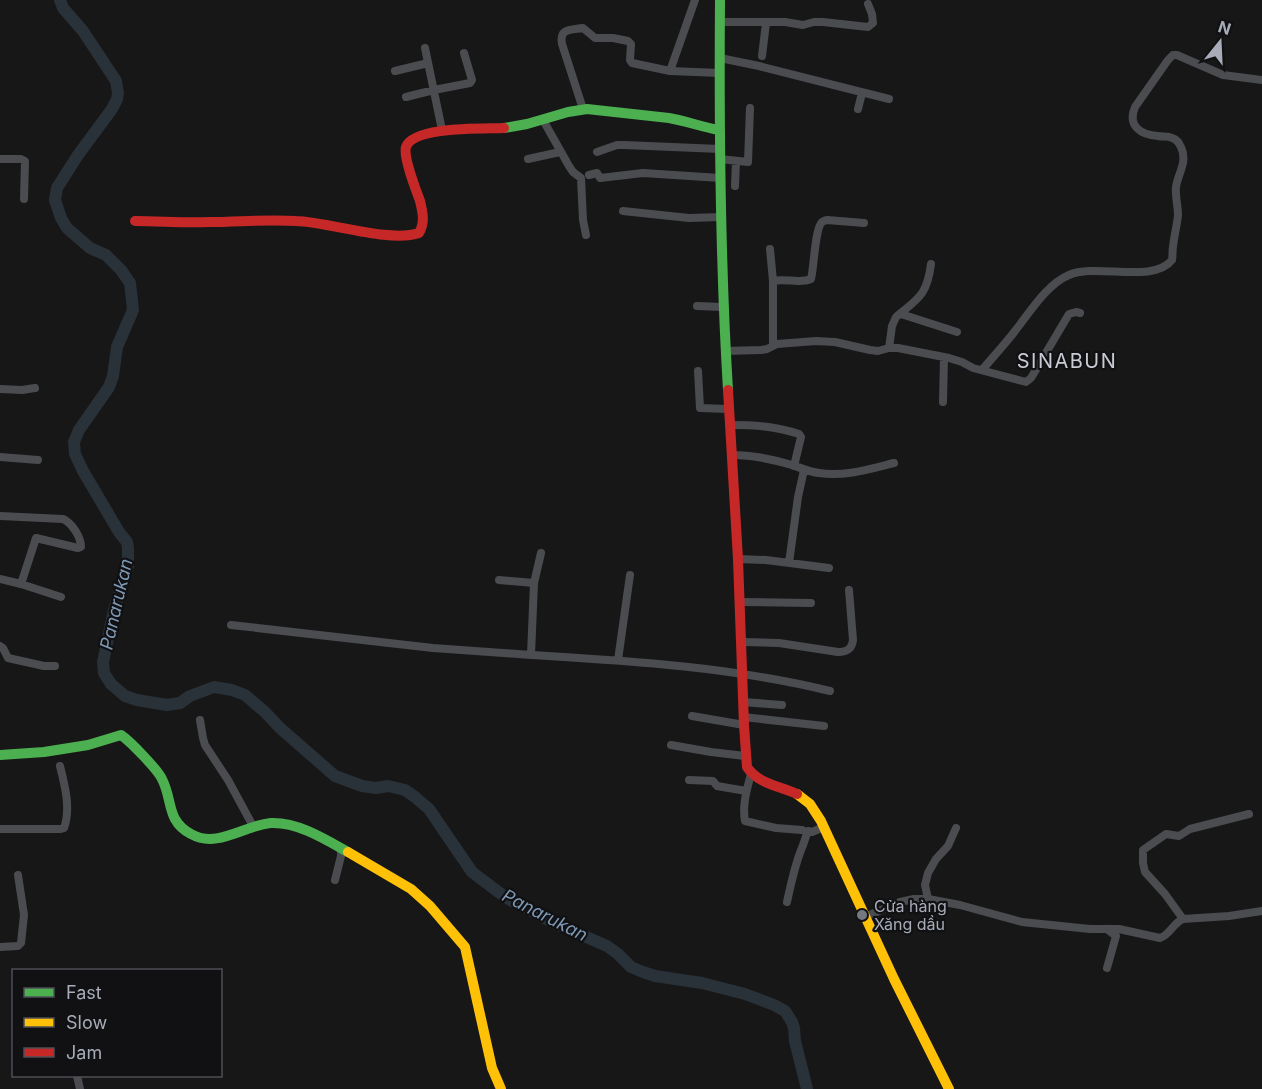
<svg xmlns="http://www.w3.org/2000/svg" width="1262" height="1089" font-family="Inter,sans-serif">
  <style>
    .lines { fill: none; stroke-linecap: round; stroke-linejoin: round }
    .river { stroke: #293139; stroke-width: 12 }
    .street { stroke: #4a4c50; stroke-width: 8 }
    .fast { stroke: #4caf50; stroke-width: 10 }
    .slow { stroke: #ffc107; stroke-width: 10 }
    .jam { stroke: #c62828; stroke-width: 10 }
    .poi-dot { fill: #757880; stroke: #111113; stroke-width: 2 }
    .labels { text-anchor: middle; dominant-baseline: central; stroke-width: 4.5; stroke-linejoin: round; paint-order: stroke }
    .poi-label { font-size: 16px; fill: #a7acb8; stroke: #111113; text-anchor: start }
    .water-label { font-size: 18px; font-style: italic; fill: #7d98b5; stroke: #111113 }
    .quarter-label { font-size: 20px; letter-spacing: 1.5px; fill: #c8cbd4; stroke: #111113 }
  </style>
  <rect width="100%" height="100%" fill="#171717"/>
  <g class="lines">
    <path class="river" d="M60,0L63,8L83,31L116,81L118,93L117,99L112,109L78,155L57,188L55,200L61,218L67,228L90,248L106,255L121,270L130,283L133,310L117,347L113,376L109,387L79,430L74,442L75,454L83,471L119,532L127,542L128,548V566L114,610L103,662L104,673L111,684L125,696L137,700L167,705L180,703L190,696L214,687L232,690L245,695L265,712L280,728L335,776L362,786L376,788L388,786L405,790L415,797L429,809L472,872L505,897L554,923L607,946L618,954L631,967L643,972L655,976L702,983L745,994L774,1005L785,1011L792,1022L794,1028L795,1041L807,1089"/>
    <path class="street" d="M720,22H785L803,25L814,22H823L868,27L873,23L872,14L868,4
      M425,48L442,130
      M762,56L766,23
      M720,58L759,66L889,99
      M395,71L428,63
      M670,71L695,0
      M406,97L434,90L470,83L472,80L464,53
      M583,109L562,44C559,28 571,30 583,28L595,38H613L628,41L631,44L630,60L632,63L670,71L720,73
      M858,109L862,93
      M543,120L569,166L573,172L581,178L583,220L586,235
      M597,152L617,145H624L720,149
      M0,159H21L25,161L24,199
      M528,159L560,152
      M720,159L748,162L750,108
      M589,175L597,173L600,178L643,173L720,178
      M735,186L736,161
      M623,211L689,218L721,217
      M770,249L773,281
      M697,306L723,307
      M901,314L957,332
      M773,345V281C786,278 799,284 811,279C814,268 815,228 822,222C824,221 825,220 827,220L864,223
      M889,348L892,326L896,317C919,298 927,295 931,264
      M725,351L761,350L767,349L777,344L816,341L835,342L870,350L878,351L889,348H898L949,358L962,362L973,368L1026,382L1031,378L1069,314L1076,312L1080,313
      M982,370C993,357 1005,344 1015,331C1030,312 1047,284 1069,275C1096,263 1153,284 1172,260C1173,256 1172,251 1173,247C1174,236 1177,226 1178,215C1178,206 1175,196 1176,187C1178,173 1188,162 1181,147C1179,143 1177,139 1172,138C1168,136 1163,137 1158,136C1141,135 1127,126 1135,107L1168,60L1173,55H1177L1223,75L1262,80
      M698,371L700,408L728,409
      M0,389L22,390L35,388
      M943,402L944,357
      M730,425C756,425 774,426 799,434L801,437L794,466
      M731,455C752,455 772,459 792,465C801,468 810,472 819,473C844,477 870,469 894,463
      M0,457L38,460
      M0,516L63,519C72,523 81,537 81,547L78,548L36,538L21,584
      M541,553L534,583L531,655C631,661 732,667 830,691
      M738,559L766,560L829,568
      M789,563L798,497L804,470
      M0,579L21,584L61,597
      M499,580L534,583
      M740,602L811,603
      M231,625L433,648L531,655
      M742,642L779,643L838,652C847,652 852,649 853,640L849,590
      M0,646L3,648L8,658L44,666H55
      M618,660L630,575
      M743,702L782,705
      M692,716L744,725
      M743,717L824,726
      M200,720L203,738L205,745L228,780L253,826
      M671,745L711,752L745,756
      M751,774C747,789 742,805 745,821L776,828L802,830
      M689,780L713,781L717,786L746,791
      M0,829H60L64,828C71,809 65,786 60,766
      M335,880L341,856V848
      M928,899L925,885L928,873L936,859L948,846L956,828
      M787,902C791,884 794,868 801,850C804,844 805,838 808,831L812,832L824,827
      M865,917L900,902L914,899H928L960,905L1022,922L1090,929H1119L1160,938C1170,935 1173,923 1183,919L1229,916L1262,911
      M1183,919L1165,894L1145,872L1143,863V850L1166,834L1179,836L1190,829L1249,814
      M1107,929L1116,936L1107,968
      M0,947L18,946L21,943L24,915L18,875
      M77,1076L80,1089"/>
    <path class="fast" d="M720,0C719,130 720,260 728,390
      M504,128L527,124L568,112L587,109L669,118C686,121 702,127 719,130
      M0,755L44,752L88,745L121,735C130,741 158,770 162,779C173,800 166,821 191,834C217,849 245,825 271,823C298,822 325,839 348,852"/>
    <path class="slow" d="M797,794L810,804L821,821L894,979L949,1089
      M348,852L411,889L430,906L465,947L492,1068L501,1089"/>
    <path class="jam" d="M135,221C160,221 184,223 209,222C238,222 267,219 296,221C330,222 389,243 419,233C425,223 423,213 420,201C416,190 403,157 406,147C413,126 485,129 504,128
      M728,390L738,559L744,725L747,767C758,784 780,786 797,794"/>
  </g>
  <circle class="poi-dot" cx="862" cy="915" r="6"/>
  <g class="labels">
    <g class="poi-label">
      <text x="874" y="906">Cửa hàng<tspan x="874" dy="18">Xăng dầu</tspan></text>
    </g>
    <g class="water-label">
      <text transform="translate(116 604) rotate(-77)">Panarukan</text>
      <text transform="translate(545 915) rotate(27)">Panarukan</text>
    </g>
    <g class="quarter-label">
      <text x="1067" y="361">SINABUN</text>
    </g>
  </g>
  <rect x="12" y="969" width="210" height="108" fill="#111113" stroke="#4d4f55" stroke-width="1.5"/>
  <rect x="24" y="988" width="30" height="9" fill="#4caf50" stroke="#4d4f55" stroke-width="1.5"/>
  <text x="66" y="999" font-size="18" fill="#a7acb8">Fast</text>
  <rect x="24" y="1018" width="30" height="9" fill="#ffc107" stroke="#4d4f55" stroke-width="1.5"/>
  <text x="66" y="1029" font-size="18" fill="#a7acb8">Slow</text>
  <rect x="24" y="1048" width="30" height="9" fill="#c62828" stroke="#4d4f55" stroke-width="1.5"/>
  <text x="66" y="1059" font-size="18" fill="#a7acb8">Jam</text>
  <g transform="translate(1220 42) rotate(18)" stroke="#111113" stroke-width="4.5" paint-order="stroke">
  <path d="M0-4.5L10 22L0 15L-10 22Z" fill="#a7acb8"/>
  <text y="-9" font-size="16" font-weight="bold" text-anchor="middle" fill="#a7acb8">N</text>
  </g>
</svg>
